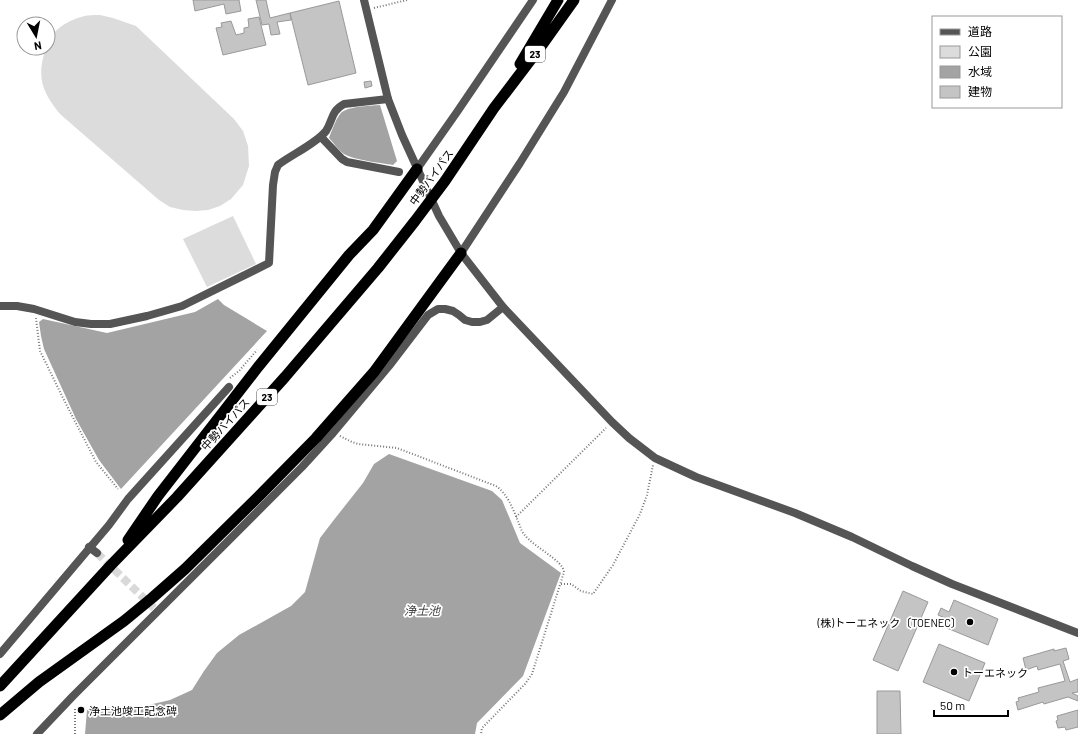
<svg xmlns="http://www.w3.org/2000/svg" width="1078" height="734" font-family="Barlow,'Noto Sans JP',sans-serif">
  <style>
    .green { fill: #dcdcdc }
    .water { fill: #a3a3a3 }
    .building { fill: #c4c4c4; stroke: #999 }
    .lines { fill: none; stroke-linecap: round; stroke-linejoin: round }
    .minor-tunnel { stroke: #d9d9d9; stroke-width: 8; stroke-dasharray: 8 4; stroke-linecap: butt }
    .path { stroke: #777; stroke-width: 2; stroke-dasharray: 1 2; stroke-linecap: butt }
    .minor { stroke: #555; stroke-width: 8 }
    .tertiary { stroke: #555; stroke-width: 8 }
    .trunk { stroke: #000; stroke-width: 11 }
    .poi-dot { fill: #000; stroke: #fff; stroke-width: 1.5 }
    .labels { text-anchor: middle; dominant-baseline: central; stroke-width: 3.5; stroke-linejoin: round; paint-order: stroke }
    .shield { fill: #fff; stroke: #4c4c4c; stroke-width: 1 }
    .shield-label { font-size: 10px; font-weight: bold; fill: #000 }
    .street-label { font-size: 11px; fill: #000; stroke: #fff }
    .poi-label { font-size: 11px; fill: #000; stroke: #fff; text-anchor: start }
    .water-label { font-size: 12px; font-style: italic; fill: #444; stroke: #fff }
  </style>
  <rect width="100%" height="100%" fill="#fff"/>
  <path class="green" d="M100,15L113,18L136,26L234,119L243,131L248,146L249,166L243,185L231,199L220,206L208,210L196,211L183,210L170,207L159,200L60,114C42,92 36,77 46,48H48C48,32 67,21 81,17C87,15 94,15 100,15Z
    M233,216L256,264L207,287L183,239Z"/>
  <path class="water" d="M380,105L397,161L393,165C382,163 353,160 344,154C338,150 334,143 329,138C332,130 335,121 340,114C347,106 369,106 380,105Z
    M218,299L224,305L267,331L121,489L99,460L76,419L44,349L41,336L39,322L43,319L107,333L195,312Z
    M389,454L492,491L502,500L520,543L561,573L523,676L477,723L475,734H85L87,710L113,707H140L170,700L192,690L204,671L217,653L239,635L291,606L305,592L320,538L333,521L363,483L374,464Z"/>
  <path class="building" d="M193,0H239L241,11L226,14L224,4L195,11Z
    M256,0H266L270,18L290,13L291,20L277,22L280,34L271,35L269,24L262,25Z
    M339,1L356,73L308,85L290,13Z
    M259,17L266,45L223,55L216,28L222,27L221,23L231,21L236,35L244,33V28L249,27L248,19Z
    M371,81L372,86L365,88L364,82Z
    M903,591L928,602L898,671L873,660Z
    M954,600L998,619L988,645L942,626L945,618L938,615L941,608L949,612Z
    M939,644L985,663L969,701L923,682Z
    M1066,648L1069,659L1063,661L1070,682L1078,679V692L1072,693L1078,696V701L1068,697L1044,704L1043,702L1018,710L1016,702L1019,701L1018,698L1039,692L1038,688L1065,681L1060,664L1038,670L1037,666L1026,670L1023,658L1054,649V651Z
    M877,691H900L901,734H877Z
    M1078,710V727L1066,730L1065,727L1058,728L1056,721L1058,720L1057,716Z"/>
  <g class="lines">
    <path class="minor-tunnel" d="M97,553L154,608"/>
    <path class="path" d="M374,8L407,0
      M36,318L40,351L64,400L96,462L118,489
      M230,378L239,371L257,350
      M340,436L352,442L358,444L397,448L496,486C509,495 514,512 520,526C521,529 522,532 524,534C533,547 563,560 564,572L532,674L525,684L487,723L482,728L481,734
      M516,517L606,428
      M561,584H571L581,591L593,594L613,565L640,514L647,495L653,465
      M75,734V707"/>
    <path class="minor" d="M321,137L342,159L347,162L399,172
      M417,169L457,112L533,0
      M461,253L520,163L564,92L612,0
      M0,306H17L34,309L75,322L91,324H110L147,316L182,306L269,263L273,185L275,172L278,165C291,155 317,143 326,131C333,120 331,111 344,104L388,99
      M89,547L97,553
      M0,654L109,525L128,499L229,387
      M37,734L73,696L302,467L333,433L389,366L428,315L438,309H445L453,311L459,315L465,320L472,322H480L487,320L503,307"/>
    <path class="tertiary" d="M364,0L388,99L402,135L439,216L461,253L503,307L612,422L629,438L655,458L696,477L795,513L852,537L912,566L952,584L1078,633"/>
    <path class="trunk" d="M520,64L558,0
      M128,540L158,496L258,367L349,255L373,230L417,169
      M0,686L111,565L177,497L285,377L378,268L415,221L445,181L494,108L542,45L574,0
      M0,715L39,682L124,621L152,598L185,569L261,494L316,438L374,372L461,253"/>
  </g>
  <g class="poi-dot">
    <circle cx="970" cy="622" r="4"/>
    <circle cx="954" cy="672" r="4"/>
    <circle cx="81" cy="710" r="4"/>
  </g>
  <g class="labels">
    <g class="shield">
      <rect x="525" y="46" width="20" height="16" rx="3"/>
      <rect x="257" y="389" width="20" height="16" rx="3"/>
    </g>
    <g class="shield-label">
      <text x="535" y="54">23</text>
      <text x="267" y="397">23</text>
    </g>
    <g class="street-label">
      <text transform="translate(431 177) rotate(-54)">中勢バイパス</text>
      <text transform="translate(225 424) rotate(-48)">中勢バイパス</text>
    </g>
    <g class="poi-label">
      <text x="962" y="622" text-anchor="end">(株)トーエネック〔TOENEC〕</text>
      <text x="962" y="672">トーエネック</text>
      <text x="89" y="710">浄土池竣工記念碑</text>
    </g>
    <g class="water-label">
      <text x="422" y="610">浄土池</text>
    </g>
  </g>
  <rect x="932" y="16" width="130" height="92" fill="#ffffff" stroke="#999999"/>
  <rect x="940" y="29" width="20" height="6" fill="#555555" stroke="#999999"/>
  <text x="968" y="36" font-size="12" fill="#000000">道路</text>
  <rect x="940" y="46" width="20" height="12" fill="#dcdcdc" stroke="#999999"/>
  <text x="968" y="56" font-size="12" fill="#000000">公園</text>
  <rect x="940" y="66" width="20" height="12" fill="#a3a3a3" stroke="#999999"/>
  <text x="968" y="76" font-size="12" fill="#000000">水域</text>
  <rect x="940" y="86" width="20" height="12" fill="#c4c4c4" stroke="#999999"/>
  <text x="968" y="96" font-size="12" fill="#000000">建物</text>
  <g transform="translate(36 36) rotate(170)"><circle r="19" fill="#ffffff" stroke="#999999"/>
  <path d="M0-3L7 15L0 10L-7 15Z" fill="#000000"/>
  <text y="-6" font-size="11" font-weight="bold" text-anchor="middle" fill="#000000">N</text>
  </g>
  <path d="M934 710v6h74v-6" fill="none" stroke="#000000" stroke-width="2"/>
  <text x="940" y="710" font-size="12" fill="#000000" stroke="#ffffff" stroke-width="3" paint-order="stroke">50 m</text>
</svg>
